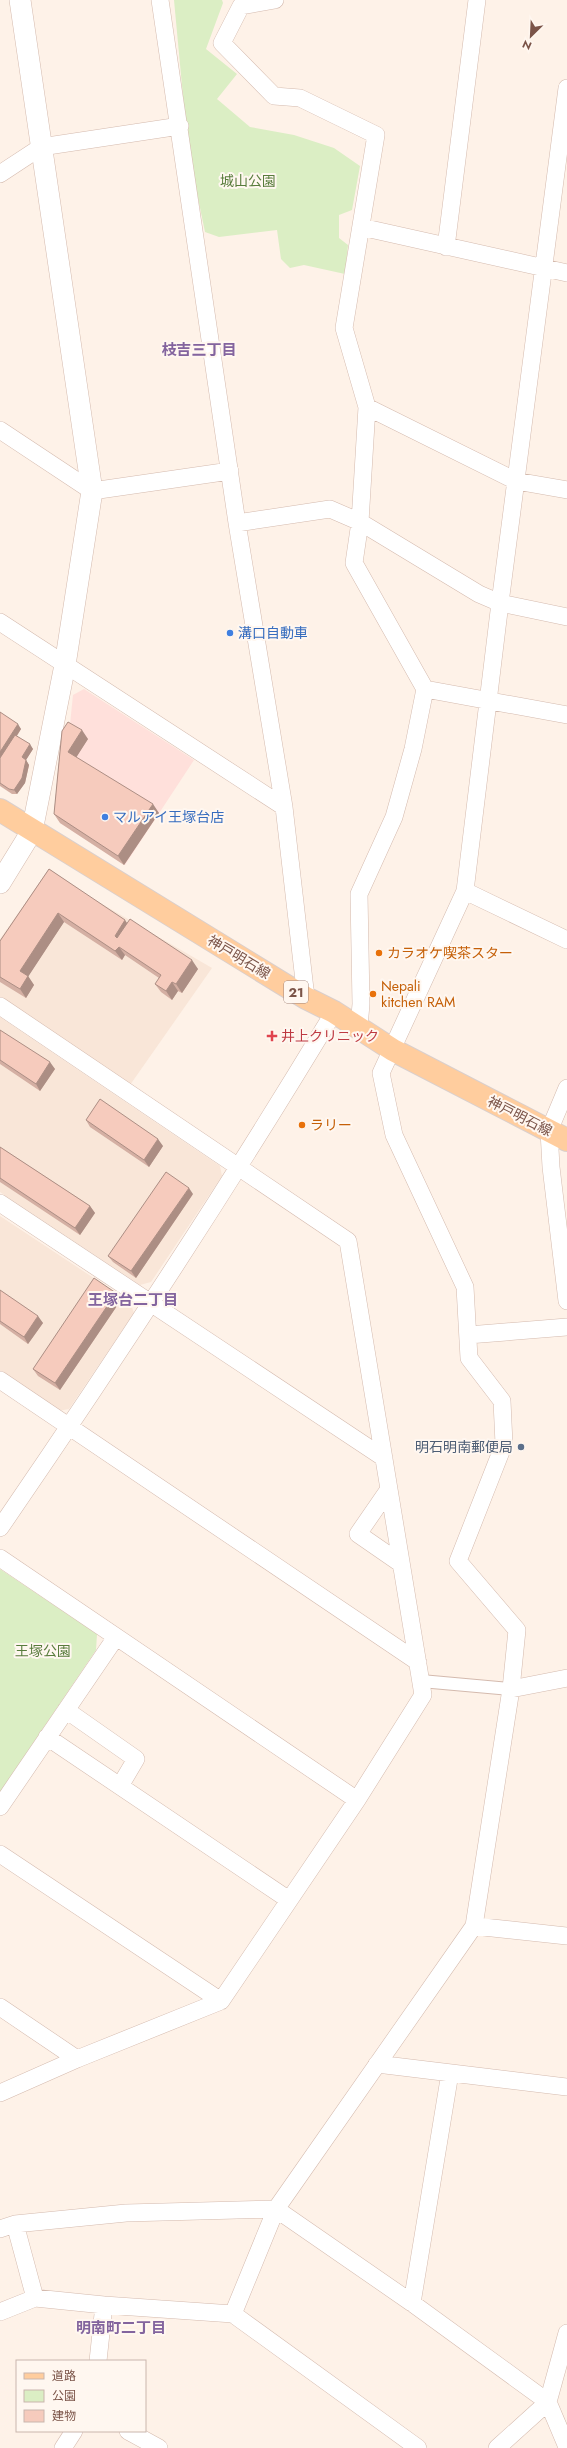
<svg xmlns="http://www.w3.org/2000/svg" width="567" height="2448" font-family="Jost,'Noto Sans JP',sans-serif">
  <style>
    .residential { fill: #f9e6d8 }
    .commercial { fill: #ffe0db }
    .green { fill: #dbeec4 }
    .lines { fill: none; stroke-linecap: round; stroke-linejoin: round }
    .pedestrian-casing { stroke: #d4baae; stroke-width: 14 }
    .minor-casing { stroke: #d4baae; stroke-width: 18 }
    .tertiary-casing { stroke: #d4baae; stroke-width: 22 }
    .primary-casing { stroke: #dacfcc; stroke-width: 24 }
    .pedestrian { stroke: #fff; stroke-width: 12 }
    .minor { stroke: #fff; stroke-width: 17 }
    .tertiary { stroke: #fff; stroke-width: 21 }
    .primary { stroke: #ffcd9e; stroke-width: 22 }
    .wall { fill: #d4afa3 }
    .shaded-wall { fill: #ac8e84 }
    .building { fill: #f6cbbd; stroke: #ac8e84 }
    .shop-dot { fill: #3f7fe0; stroke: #fff7f0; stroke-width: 1.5 }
    .food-dot { fill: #e8710a; stroke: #fff7f0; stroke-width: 1.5 }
    .health-dot { fill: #e0444e; stroke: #fff7f0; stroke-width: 1.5 }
    .service-dot { fill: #5c6f8a; stroke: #fff7f0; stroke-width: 1.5 }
    .labels { text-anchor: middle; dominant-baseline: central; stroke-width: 4; stroke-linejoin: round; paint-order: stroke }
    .shield { fill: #fff7f0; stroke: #a3857a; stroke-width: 1 }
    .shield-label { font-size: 13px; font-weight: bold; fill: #7b5448 }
    .park-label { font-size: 14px; fill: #587c3c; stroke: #fff7f0 }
    .shop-label { font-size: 14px; fill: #366cbe; stroke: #fff7f0; text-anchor: start }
    .food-label { font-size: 14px; fill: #c56008; stroke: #fff7f0; text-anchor: start }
    .street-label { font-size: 14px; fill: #7b5448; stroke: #fff7f0 }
    .health-label { font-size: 14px; fill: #be3a42; stroke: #fff7f0; text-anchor: start }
    .service-label { font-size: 14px; fill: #4e5e75; stroke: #fff7f0; text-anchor: end }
    .neighbourhood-label { font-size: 15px; font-weight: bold; fill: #83649e; stroke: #fff7f0 }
  </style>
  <rect width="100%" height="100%" fill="#fef2e8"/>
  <path class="residential" d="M47,872L212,968L130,1085L0,998V939Z
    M0,1017L220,1166L222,1176L151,1282L140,1285L0,1192Z
    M0,1216L130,1302L134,1313L69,1409L58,1411L0,1372Z"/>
  <path class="commercial" d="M84,689L194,760L125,865L60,823L73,695Z"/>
  <path class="green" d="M174,0H222L223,3L206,49L237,74L217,99L250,127L294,135L334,148L360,166L352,210L339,215V238L348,245L345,274L304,265L290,268L281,259L277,230L219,237L205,232L188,150Z
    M0,1569L97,1634L96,1650L0,1792Z"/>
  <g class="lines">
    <defs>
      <path id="pedestrian" d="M421,1681L511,1689"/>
      <path id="minor" d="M160,0L237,523L284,807L306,998
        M275,0L241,6L222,43L274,96L300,98L376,135L344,328L367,407L360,522L354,563L425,689L413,749L394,817L359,894L361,1004L359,1027
        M0,174L41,147L180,126
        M361,227L567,273
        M446,247L477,0
        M367,407L516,481L567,490
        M0,430L92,491L230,471
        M237,523L330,509L360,522L479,594L500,603L567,617
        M0,622L284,807
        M425,689L567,715
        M465,891L567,940
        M0,1006L348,1241L423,1695L357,1800L221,2001L77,2059L0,2093
        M567,1088L549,1131L551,1167L567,1301
        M0,1203L384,1458
        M468,1335L567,1327
        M0,1380L418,1662
        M389,1489L358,1534L400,1563
        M0,1528C116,1359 228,1188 334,1012
        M0,1558L357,1800
        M511,1689L567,1678
        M66,1710L136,1759L120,1786
        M47,1737L289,1900
        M0,1807L116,1637
        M0,1854L221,2001
        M474,1926L511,1689L517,1630L458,1561L504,1444L502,1401L469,1358L465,1287L394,1135L381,1073L465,891L500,603L567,88
        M0,2007L77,2059
        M377,2064L567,2087
        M15,2224L35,2298
        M0,2229L15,2224L126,2213L276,2209L412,2303L548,2402L567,2447
        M412,2303L450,2073
        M0,2312L35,2298L104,2305L233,2314L418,2448
        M233,2314L276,2209L474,1926L567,1936
        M98,2361L104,2305
        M128,2431L159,2448
        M63,2448L74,2431
        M497,2448L548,2402L567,2333"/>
      <path id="tertiary" d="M0,883L32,831L65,665L92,491L20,0"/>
      <path id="primary" d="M0,810L306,998L334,1012L393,1050L567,1140"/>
    </defs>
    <use href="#pedestrian" class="pedestrian-casing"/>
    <use href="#minor" class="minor-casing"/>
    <use href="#tertiary" class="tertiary-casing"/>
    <use href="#primary" class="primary-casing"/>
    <use href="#pedestrian" class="pedestrian"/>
    <use href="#minor" class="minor"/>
    <use href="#tertiary" class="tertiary"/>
    <use href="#primary" class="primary"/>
  </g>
  <path class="wall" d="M0,712L21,729L17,736L33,749L26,760L29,765L25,783L17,794H12L0,786Z
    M62,731L88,739L76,757L159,813L124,865L60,823L54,814Z
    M49,869L127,923L198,969L182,993L178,991L172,1000L161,992L155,984L159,978L125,955L122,960L64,922L28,976L34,985L26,998L0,982V941Z
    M0,1030L55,1069L40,1091L0,1064Z
    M86,1120L163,1146L149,1167L90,1127Z
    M0,1147L90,1206L95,1213L80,1235L0,1182Z
    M193,1194L136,1278L113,1262L108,1256Z
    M0,1290L43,1323L28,1344L0,1324Z
    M116,1293L121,1300L60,1390L38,1376L33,1369Z"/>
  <path class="shaded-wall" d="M18,724L21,729L0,761V752Z
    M82,730L88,739L74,761L68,752Z
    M30,744L33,749L26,760L29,765L25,783L17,794L14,790L22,757Z
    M153,804L159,813L124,865L118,856Z
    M58,913L64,922L26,980L20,971Z
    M125,920L131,929L121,945L115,936Z
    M119,947L125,955L122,960L115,951Z
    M192,960L198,969L182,993L176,984Z
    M28,976L34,985L26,998L20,989Z
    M172,982L178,991L172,1000L166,991Z
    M50,1062L55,1069L40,1091L36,1084Z
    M158,1139L163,1146L149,1167L144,1160Z
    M189,1188L193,1194L136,1278L131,1271Z
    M90,1206L95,1213L80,1235L75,1228Z
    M116,1293L121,1300L60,1390L55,1383Z
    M38,1316L43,1323L28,1344L24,1337Z"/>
  <path class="building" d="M0,712L18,724L0,752Z
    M68,722L82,730L68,752L153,804L118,856L54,814L62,731Z
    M15,735L30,744L22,757L26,760L22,778L14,790L9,789L0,783V758Z
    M49,869L125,920L115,936L117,938L130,919L192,960L176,984L172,982L166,991L155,984L161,975L119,947L115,951L58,913L20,971L28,976L20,989L0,977V941Z
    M0,1030L50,1062L36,1084L0,1060Z
    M100,1099L158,1139L144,1160L86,1120Z
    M0,1147L90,1206L75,1228L0,1178Z
    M166,1172L189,1188L131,1271L108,1256Z
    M94,1278L116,1293L55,1383L33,1369Z
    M0,1290L38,1316L24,1337L0,1321Z"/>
  <g class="shop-dot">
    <circle cx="230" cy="633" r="4"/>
    <circle cx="105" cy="817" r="4"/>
  </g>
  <g class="food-dot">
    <circle cx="379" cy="953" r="4"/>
    <circle cx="373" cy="994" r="4"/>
    <circle cx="302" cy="1125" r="4"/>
  </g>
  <path class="health-dot" d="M270 1030h4v4h4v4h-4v4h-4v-4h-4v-4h4z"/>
  <circle class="service-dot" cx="521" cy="1447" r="4"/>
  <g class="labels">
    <rect class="shield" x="284" y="981" width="24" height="22" rx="3"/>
    <g class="shield-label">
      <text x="296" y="992">21</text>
    </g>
    <g class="park-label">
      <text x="248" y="181">城山公園</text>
      <text x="43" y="1651">王塚公園</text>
    </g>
    <g class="shop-label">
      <text x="238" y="633">溝口自動車</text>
      <text x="113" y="817">マルアイ王塚台店</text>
    </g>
    <g class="food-label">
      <text x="387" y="953">カラオケ喫茶スター</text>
      <text x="381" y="986">Nepali<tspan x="381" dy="16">kitchen RAM</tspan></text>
      <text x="310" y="1125">ラリー</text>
    </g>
    <g class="street-label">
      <text transform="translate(239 957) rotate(31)">神戸明石線</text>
      <text transform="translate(520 1116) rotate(27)">神戸明石線</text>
    </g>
    <g class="health-label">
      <text x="281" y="1036">井上クリニック</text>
    </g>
    <g class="service-label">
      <text x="513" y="1447">明石明南郵便局</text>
    </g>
    <g class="neighbourhood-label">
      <text x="199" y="350">枝吉三丁目</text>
      <text x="133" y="1300">王塚台二丁目</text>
      <text x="121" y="2328">明南町二丁目</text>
    </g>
  </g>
  <rect x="16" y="2360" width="130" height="72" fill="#fff7f0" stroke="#cab6ad"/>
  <rect x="24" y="2373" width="20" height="6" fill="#ffcd9e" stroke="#cab6ad"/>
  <text x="52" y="2380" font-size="12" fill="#7b5448">道路</text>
  <rect x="24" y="2390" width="20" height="12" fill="#dbeec4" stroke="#cab6ad"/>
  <text x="52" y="2400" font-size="12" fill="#7b5448">公園</text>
  <rect x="24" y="2410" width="20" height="12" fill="#f6cbbd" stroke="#cab6ad"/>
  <text x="52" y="2420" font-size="12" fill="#7b5448">建物</text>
  <g transform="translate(531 36) rotate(204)" stroke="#fff7f0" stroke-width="3" paint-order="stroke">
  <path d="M0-3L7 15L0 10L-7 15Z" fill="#7b5448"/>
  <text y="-6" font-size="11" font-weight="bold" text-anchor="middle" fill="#7b5448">N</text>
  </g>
</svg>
